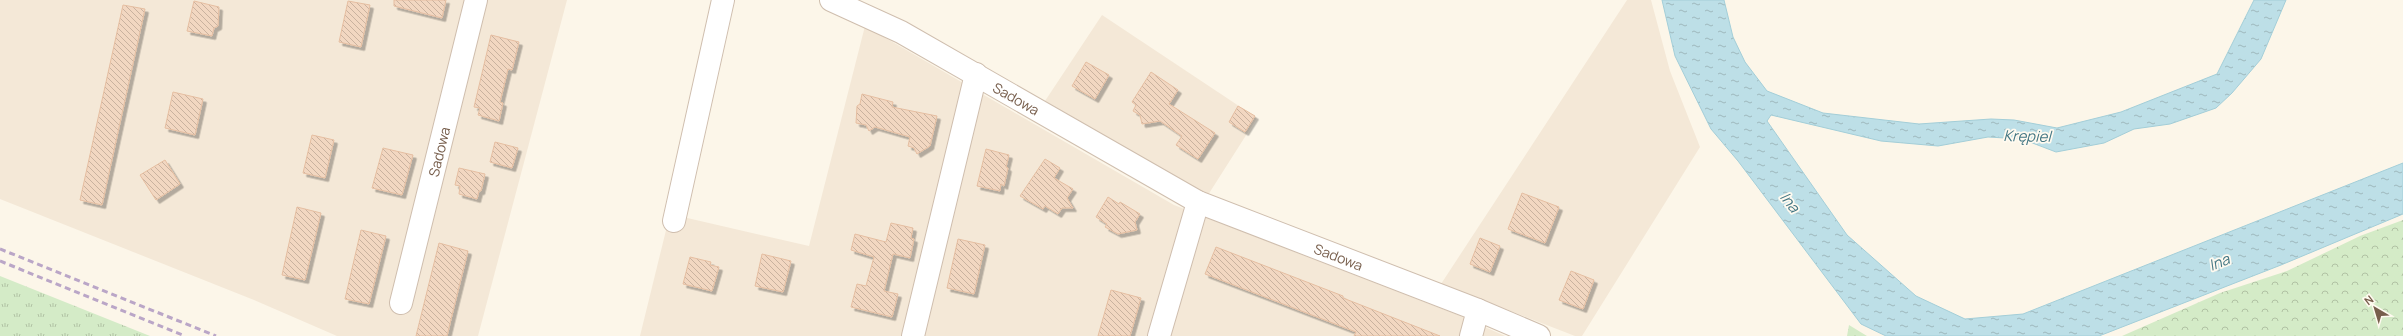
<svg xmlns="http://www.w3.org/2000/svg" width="2403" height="336" font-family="Manrope,sans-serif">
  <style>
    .residential { fill: #f4e8d7 }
    .grass { fill: url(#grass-tufts) }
    .forest { fill: url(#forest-crowns) }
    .water { fill: url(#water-ripples); stroke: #a3ced8 }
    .building { fill: url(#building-back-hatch); stroke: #e5bea1; filter: url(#shadow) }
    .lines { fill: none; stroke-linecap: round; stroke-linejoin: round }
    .minor-casing { stroke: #cfbeae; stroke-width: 24 }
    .minor { stroke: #fff; stroke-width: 22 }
    .rail { stroke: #baa6c7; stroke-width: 3; stroke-dasharray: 6 4; stroke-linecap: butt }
    .labels { text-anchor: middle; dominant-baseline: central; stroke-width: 3.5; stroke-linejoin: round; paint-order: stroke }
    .street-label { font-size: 14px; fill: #775e4c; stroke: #fffaf0 }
    .water-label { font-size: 15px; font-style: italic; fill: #437683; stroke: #fffaf0 }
  </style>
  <defs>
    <pattern id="grass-tufts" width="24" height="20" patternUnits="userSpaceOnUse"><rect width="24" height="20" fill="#d4ebc7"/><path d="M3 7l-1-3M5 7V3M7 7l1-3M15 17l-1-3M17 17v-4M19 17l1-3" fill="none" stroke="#b1c2a4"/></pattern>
    <pattern id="forest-crowns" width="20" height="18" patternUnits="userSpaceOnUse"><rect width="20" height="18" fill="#d4ebc7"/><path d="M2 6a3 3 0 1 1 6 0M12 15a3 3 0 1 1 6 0" fill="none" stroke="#b1c2a4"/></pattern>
    <pattern id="water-ripples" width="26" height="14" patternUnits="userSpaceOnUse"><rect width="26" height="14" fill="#bddfe7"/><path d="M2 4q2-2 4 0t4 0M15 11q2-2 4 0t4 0" fill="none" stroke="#9eb8bd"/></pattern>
    <pattern id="building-back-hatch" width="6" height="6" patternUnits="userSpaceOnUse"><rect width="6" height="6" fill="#f2d7c1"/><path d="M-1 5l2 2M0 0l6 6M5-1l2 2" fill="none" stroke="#c9b29f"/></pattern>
    <filter id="shadow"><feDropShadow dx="3.5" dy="3.5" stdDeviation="0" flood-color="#0004"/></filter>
  </defs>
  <rect width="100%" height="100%" fill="#fcf6e9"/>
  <path class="residential" d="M0,0H567L478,336H337L254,300L0,199Z
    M1627,0H1651L1670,71L1700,147L1582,336H1575L1441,284Z
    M1102,15L1257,118L1208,195L1045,101Z
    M865,26L1174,205L1458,315L1505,336H640L670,214L809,246Z"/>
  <path class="grass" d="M0,276L150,336H0Z"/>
  <path class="forest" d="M2403,220V336H2122L2220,293L2287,271L2360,236Z
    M1849,325L1867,336H1847Z"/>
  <path class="water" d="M1662,0H1724L1733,37L1745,62L1767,91L1823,113L1919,124L1991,119L2014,120L2057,128L2121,112L2217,74L2254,0H2286L2261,59L2232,93L2216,108L2170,124L2134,129L2104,143L2056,152L2022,139L1988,137L1938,146L1881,141L1771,115L1767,121L1847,235L1916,296L1965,319L2023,314L2403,163V214L2281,265L2099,336H1886L1861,324L1738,161L1711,129L1675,56Z"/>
  <path class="building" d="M394,0H446L442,18L394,6Z
    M194,1L219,7L218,26L214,28L212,36L187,31Z
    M348,1L370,5L361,47L339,42Z
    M123,5L145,9L102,205L80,200Z
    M491,35L519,42L512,70L508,69L500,102L503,103L499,121L478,115L480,108L474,107Z
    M1086,62L1109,75L1095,99L1072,86Z
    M1151,72L1178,90L1169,104L1215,133L1198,159L1176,145L1182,136L1160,121L1142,124L1140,115L1133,111L1136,105L1132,102Z
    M173,92L203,99L195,135L165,128Z
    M862,94L893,102L892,107L937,116L930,146L917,154L914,148L908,146L910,137L875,127L869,131L866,125L856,123L857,106L860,104Z
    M1238,106L1255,116L1245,132L1229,122Z
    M312,135L334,140L325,178L303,173Z
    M495,142L518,148L512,168L490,162Z
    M383,148L413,155L402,195L372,188Z
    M986,149L1009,155L1006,167L1008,168L1004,186L1001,184L1000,191L977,186Z
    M1045,159L1060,168L1054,178L1073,189L1067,198L1073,208H1062L1058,214L1045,206L1043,209L1020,196Z
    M165,160L180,184L156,200L140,175Z
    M459,168L485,174L481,191H479L477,199L459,194L460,186L455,185Z
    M1522,193L1559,207L1545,243L1508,229Z
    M1108,197L1119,204L1120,202L1140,214L1135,222L1137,230L1118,234L1105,227L1107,224L1096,217Z
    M297,207L321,213L305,280L282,275Z
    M891,223L913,228L911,238L914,239L910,258L893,254L884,291L898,294L892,317L851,307L857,284L866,286L874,257L851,250L855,234L886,242Z
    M361,230L386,236L369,304L345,299Z
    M1480,238L1500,246L1490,272L1470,264Z
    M958,239L985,245L974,294L947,288Z
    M439,243L468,251L454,307L447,336H416Z
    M1216,247L1343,296V298L1440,336H1354L1356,332L1205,274Z
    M762,254L791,261L783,292L755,286Z
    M690,257L711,262L710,265L719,267L712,291L683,284Z
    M1571,271L1594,280L1583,309L1559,300Z
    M1111,290L1141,298L1130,336H1098Z"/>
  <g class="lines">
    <defs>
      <g id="minor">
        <path id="s1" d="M831,0L901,32L1198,202L1478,310L1539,336"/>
        <path d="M674,221L723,0"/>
        <path id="s2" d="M401,303L476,0"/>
        <path d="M913,336L976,74"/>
        <path d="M1159,336L1198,202"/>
        <path d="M1471,336L1478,310"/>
      </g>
    </defs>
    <use href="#minor" class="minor-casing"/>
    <use href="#minor" class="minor"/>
    <path class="rail" d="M0,249L216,336
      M0,261L185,336"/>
  </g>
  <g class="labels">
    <g class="street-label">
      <text stroke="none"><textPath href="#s1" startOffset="210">Sadowa</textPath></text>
      <text stroke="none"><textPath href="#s2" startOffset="156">Sadowa</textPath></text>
      <text stroke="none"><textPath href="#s1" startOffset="570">Sadowa</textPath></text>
    </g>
    <g class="water-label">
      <text transform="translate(2027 136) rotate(1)">Krępiel</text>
      <text transform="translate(1790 202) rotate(52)">Ina</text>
      <text transform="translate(2219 262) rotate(-22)">Ina</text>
    </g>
  </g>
  <g transform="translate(2375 308) rotate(322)" stroke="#fffaf0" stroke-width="3" paint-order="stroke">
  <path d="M0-3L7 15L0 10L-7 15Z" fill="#775e4c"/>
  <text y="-6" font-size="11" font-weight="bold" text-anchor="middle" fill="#775e4c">N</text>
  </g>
</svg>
